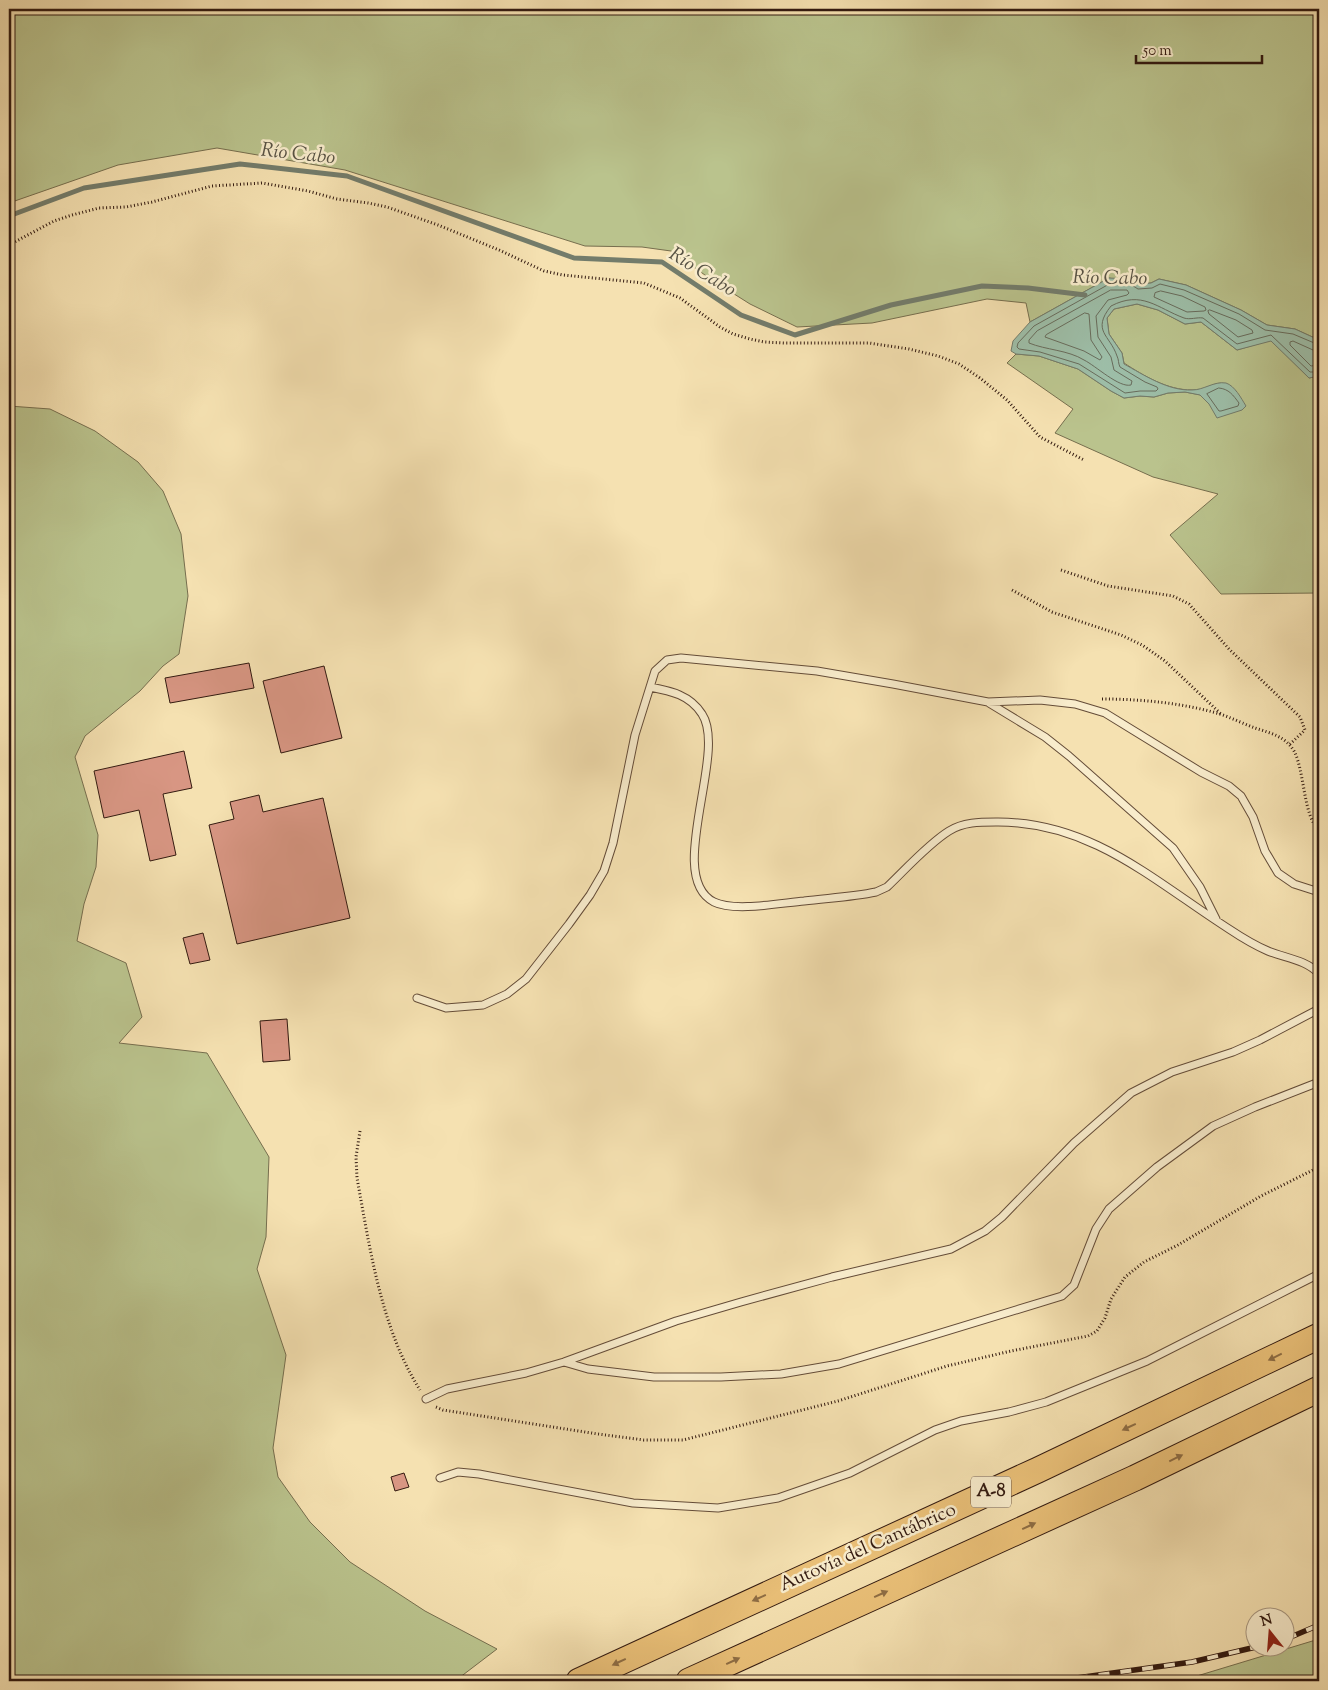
<svg xmlns="http://www.w3.org/2000/svg" width="1328" height="1690" font-family="'Sorts Mill Goudy',serif">
  <style>
    .green { fill: #bac38d; stroke: #766e4e }
    .water { fill: #9dbea8; stroke: #737c6b }
    .lines { fill: none; stroke-linecap: round; stroke-linejoin: round }
    .shore { stroke: #686c5c; stroke-width: 1 }
    .stream { stroke: #737c6b; stroke-width: 5 }
    .building { fill: #d89683; stroke: #331a10 }
    .service-casing { stroke: #644c38; stroke-width: 9 }
    .motorway-casing { stroke: #331a10; stroke-width: 27 }
    .path { stroke: #331a10; stroke-width: 3; stroke-dasharray: 1 2.5; stroke-linecap: butt }
    .service { stroke: #f8eccc; stroke-width: 7 }
    .motorway { stroke: #eac078; stroke-width: 25 }
    .rail-casing { stroke: #331a10; stroke-width: 5.5 }
    .rail { stroke: #f8eccc; stroke-width: 4; stroke-dasharray: 11; stroke-linecap: butt }
    .oneway { fill: #8e6d44 }
    .labels { text-anchor: middle; dominant-baseline: central; stroke-width: 5; stroke-linejoin: round; paint-order: stroke }
    .shield { fill: #f8eccc; stroke: #6e5948; stroke-width: 1 }
    .shield-label { font-size: 18px; font-weight: bold; fill: #331a10 }
    .street-label { font-size: 19px; fill: #331a10; stroke: #f8eccc }
    .water-label { font-size: 20px; font-style: italic; fill: #585345; stroke: #f8eccc }
  </style>
  <rect width="100%" height="100%" fill="#f5e1b1"/>
  <filter id="stains"><feTurbulence type="fractalNoise" baseFrequency=".004" numOctaves="4"/><feColorMatrix values="0 0 0 0 .2 0 0 0 0 .09 0 0 0 0 .02 0 0 0 .5 -.17"/></filter>
  <radialGradient id="worn" r=".72"><stop offset=".6" stop-color="#630" stop-opacity="0"/><stop offset="1" stop-color="#630" stop-opacity=".3"/></radialGradient>
  <path class="green" d="M9,9H1319V340L1295,329L1267,325L1241,310L1186,285L1159,279L1151,283L1138,284L1109,278L1030,322L1026,303L987,299L872,323L797,327L750,304L712,280L671,251L642,247L585,246L345,170L217,148L118,165L9,203Z
    M1137,304L1158,310L1185,324L1201,322L1237,350L1271,340L1309,378L1319,376V418L1314,426L1319,429V593L1221,594L1170,535L1218,494L1153,477L1055,433L1073,409L1007,363L1016,354L1039,356L1078,369L1111,391L1124,398L1140,396L1154,397L1168,393L1185,392L1201,395L1209,404L1237,392C1216,373 1214,391 1192,390C1167,390 1144,376 1124,363L1122,353L1109,334L1107,318L1114,309Z
    M9,406L50,409L95,431L138,462L163,491L181,534L188,596L179,654L163,666L140,691L85,736L75,757L98,835L96,867L84,904L77,941L126,963L142,1017L119,1043L207,1053L269,1157L266,1237L257,1269L286,1355L273,1448L278,1477L310,1522L350,1562L425,1611L497,1649L455,1681H9Z
    M1319,1639V1681H1170L1187,1679Z"/>
  <path class="water" d="M1109,278L1132,279L1138,284L1151,283L1159,279L1186,285L1241,310L1267,325L1295,329L1319,340V376L1309,378L1271,341L1237,350L1201,322L1185,324L1158,310L1137,304L1114,309L1107,318L1109,334L1122,353L1124,364C1144,375 1168,391 1192,390C1204,390 1214,381 1226,383C1235,386 1241,398 1246,406L1242,410L1217,418L1209,404L1200,395L1185,392L1168,393L1154,397L1140,396L1124,398L1111,391L1078,369L1039,356L1016,354L1011,351L1013,341L1030,322Z"/>
  <g class="lines">
    <path class="shore" d="M1111,290H1127L1129,293L1127,295L1108,300L1096,316L1098,337L1111,357L1114,370L1132,381L1131,385C1119,388 1096,366 1084,360C1068,350 1046,350 1029,343V340L1037,331Z
      M1161,291L1182,296L1205,307L1206,310L1204,311L1187,312L1154,297L1155,293Z
      M1210,310L1236,320L1252,330L1253,333L1238,337L1209,314L1208,311Z
      M1085,313L1089,314L1091,340L1102,357L1100,360L1084,351L1045,337L1046,335Z
      M1319,345L1293,334L1265,330L1239,314L1184,290L1160,284L1152,288L1138,289L1130,284L1111,283L1034,326L1018,343L1017,347L1019,349L1040,352L1079,364L1125,393L1140,391H1156L1158,389L1157,387L1145,382L1120,367C1118,363 1119,360 1117,356C1110,335 1091,331 1111,306C1142,290 1157,308 1184,318C1190,320 1197,317 1203,318L1237,344L1271,335L1310,372H1319
      M1319,351L1313,350L1293,341L1290,342V345L1311,366L1319,365
      M1219,388C1229,389 1233,395 1239,403L1238,406L1221,411H1219L1207,394Z"/>
    <path class="stream" d="M9,216L84,188L240,164L347,176L574,258L662,262L741,315L795,335L891,305L982,286L1028,288L1085,295"/>
  </g>
  <path class="building" d="M249,663L254,688L170,703L165,678Z
    M324,666L342,738L281,753L263,681Z
    M184,751L192,788L163,794L176,855L150,861L139,810L104,818L94,771Z
    M259,795L263,812L323,798L350,918L237,944L209,825L234,819L230,802Z
    M203,933L210,960L190,964L183,938Z
    M287,1019L290,1060L263,1062L260,1021Z
    M404,1473L409,1487L395,1491L391,1477Z"/>
  <g class="lines">
    <defs>
      <path id="service" d="M650,687C671,691 690,695 702,714C728,753 664,877 714,902C734,912 781,903 804,901C828,898 852,897 876,892L887,887C905,870 928,844 949,831C963,822 980,822 996,822C1091,821 1154,881 1229,929C1241,937 1254,945 1268,951C1285,958 1307,960 1319,974
        M989,703L1045,737L1069,756L1173,848L1200,887L1216,919
        M417,998L446,1008L483,1005L507,994L526,979L569,924L590,895L604,871L613,843L635,735L655,671L667,660L681,658L817,671L893,684L988,702L1040,700L1075,704L1105,713L1201,772L1229,786L1241,796L1253,817L1265,851L1278,873L1294,884L1319,892
        M564,1362L588,1369L654,1377H721L781,1374L839,1364L1062,1296L1074,1285L1096,1229L1109,1209L1157,1167L1213,1126L1255,1107L1319,1082
        M426,1399L447,1389L526,1373L564,1362L676,1321L741,1302L832,1277L951,1249L985,1231L1002,1217L1074,1143L1131,1093L1172,1072L1233,1052L1260,1040L1317,1010L1319,1007
        M440,1478L458,1472L479,1474L633,1503L718,1508L778,1498L850,1473L935,1430L961,1421L1009,1412L1046,1402L1147,1361L1319,1274"/>
      <path id="motorway" d="M579,1681L1038,1470L1319,1336
        M689,1681L1135,1478L1319,1389"/>
    </defs>
    <use href="#service" class="service-casing"/>
    <use href="#motorway" class="motorway-casing"/>
    <path class="path" d="M9,245L54,221L72,215L99,208L126,207L152,202L212,186L262,183L308,191L337,199L368,203L387,207L438,225L499,250L544,271L563,275L644,283L680,298L720,327L733,334L750,339L764,342L784,343H869L909,349L938,356L959,364L980,378L1007,400L1040,437L1084,460
      M1061,570L1108,586L1173,596L1189,604L1229,649L1300,717L1305,730L1289,745
      M1012,590L1052,612L1121,635L1142,645L1165,661L1221,714
      M1102,699C1141,699 1183,703 1220,714C1232,718 1244,724 1255,728C1270,733 1285,736 1294,751C1305,772 1303,816 1319,830
      M360,1131L356,1157L357,1178C370,1249 381,1328 420,1390
      M436,1407L443,1410L598,1434L644,1440H683L838,1401L947,1366L1011,1351L1088,1336L1097,1331L1105,1318L1111,1299L1125,1277L1144,1262L1178,1245L1261,1196L1319,1167"/>
    <use href="#service" class="service"/>
    <use href="#motorway" class="motorway"/>
    <defs>
      <path id="rail" d="M1286,1639L1319,1625
        M1055,1681L1192,1662L1256,1647"/>
    </defs>
    <use href="#rail" class="rail-casing"/>
    <use href="#rail" class="rail"/>
  </g>
  <defs><path id="oneway-solid" d="M-6-.8H1V-3.2L6.5 0L1 3.2V.8H-6Z" transform="scale(1.25)"/></defs>
  <g class="oneway">
    <use href="#oneway-solid" transform="translate(1275 1357) rotate(154)"/>
    <use href="#oneway-solid" transform="translate(1129 1427) rotate(155)"/>
    <use href="#oneway-solid" transform="translate(1176 1458) rotate(-26)"/>
    <use href="#oneway-solid" transform="translate(1029 1526) rotate(-25)"/>
    <use href="#oneway-solid" transform="translate(881 1594) rotate(-24)"/>
    <use href="#oneway-solid" transform="translate(759 1598) rotate(156)"/>
    <use href="#oneway-solid" transform="translate(733 1661) rotate(-25)"/>
    <use href="#oneway-solid" transform="translate(619 1662) rotate(155)"/>
  </g>
  <g class="labels">
    <rect class="shield" x="971" y="1476.5" width="40" height="31" rx="4"/>
    <g class="shield-label">
      <text x="991" y="1492">A-8</text>
    </g>
    <g class="street-label">
      <text transform="translate(868 1548) rotate(-24)">Autovía del Cantábrico</text>
    </g>
    <g class="water-label">
      <text transform="translate(298 155) rotate(6)">Río Cabo</text>
      <text transform="translate(702 273) rotate(32)">Río Cabo</text>
      <text transform="translate(1110 279) rotate(1)">Río Cabo</text>
    </g>
  </g>
  <rect width="1328" height="1690" fill="none" stroke="#f5e1b1" stroke-width="30"/>
  <rect x="10" y="10" width="1308" height="1670" fill="none" stroke="#331a10" stroke-width="2.5"/>
  <rect x="15" y="15" width="1298" height="1660" fill="none" stroke="#331a10"/>
  <g transform="translate(1270 1632) rotate(343)"><circle r="24" fill="#f8eccc" stroke="#a99881"/>
  <path d="M0-4L9 19L0 12L-9 19Z" fill="#8f2418"/>
  <text y="-8" font-size="14" font-weight="bold" text-anchor="middle" fill="#331a10">N</text>
  </g>
  <path d="M1136 55v8h126v-8" fill="none" stroke="#331a10" stroke-width="2.5"/>
  <text x="1143" y="55" font-size="15" fill="#331a10" stroke="#f8eccc" stroke-width="4" paint-order="stroke">50 m</text>
  <rect width="100%" height="100%" filter="url(#stains)"/>
  <rect width="100%" height="100%" fill="url(#worn)"/>
</svg>
